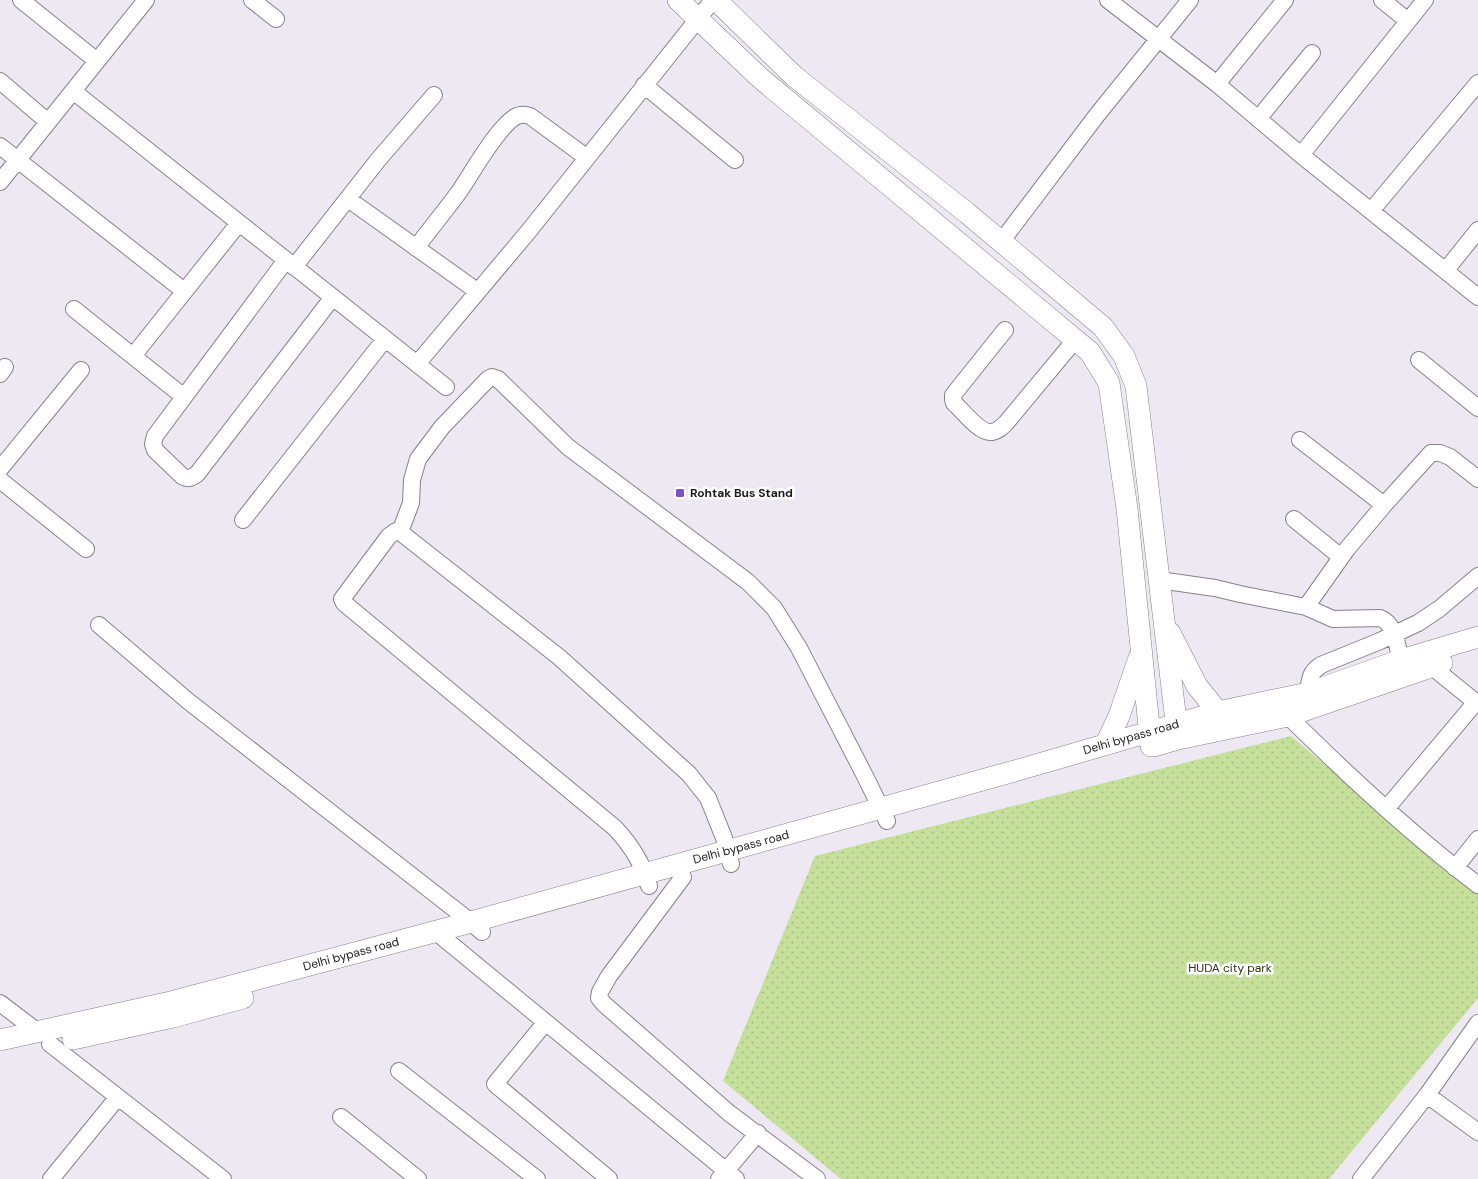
<svg xmlns="http://www.w3.org/2000/svg" width="1478" height="1179" font-family="'DM Sans',sans-serif">
  <style>
    .grass { fill: url(#grass-dots) }
    .lines { fill: none; stroke-linecap: round; stroke-linejoin: round }
    .minor-casing { stroke: #86818a; stroke-width: 18 }
    .major-casing { stroke: #86818a; stroke-width: 22 }
    .minor { stroke: #fff; stroke-width: 16 }
    .major { stroke: #fff; stroke-width: 21 }
    .poi-dot { fill: #804ec6; stroke: #fff; stroke-width: 2 }
    .labels { text-anchor: middle; dominant-baseline: central; stroke-width: 5; stroke-linejoin: round; paint-order: stroke }
    .poi-label { font-size: 12px; font-weight: bold; fill: #1c1a1d; stroke: #fff; text-anchor: start }
    .street-label { font-size: 12px; fill: #1c1a1d; stroke: #fff }
    .park-label { font-size: 12px; fill: #27340d; stroke: #fff }
  </style>
  <defs>
    <pattern id="grass-dots" width="8" height="8" patternUnits="userSpaceOnUse" patternTransform="scale(1.25)"><rect width="8" height="8" fill="#c5e09a"/><path d="M2 2h.1M6 6h.1" fill="none" stroke="#a9c084" stroke-width="1.8" stroke-linecap="round"/></pattern>
  </defs>
  <rect width="100%" height="100%" fill="#ede8f2"/>
  <path class="grass" d="M1291,736L1478,894V998L1329,1179H841L723,1081L815,856Z"/>
  <g class="lines">
    <defs>
      <path id="minor" d="M21,0L97,61
        M252,0L276,19
        M1108,0L1217,84L1301,155L1478,297
        M1382,0L1408,21
        M0,81L48,122
        M1217,84L1285,0
        M644,85L735,160
        M73,91L446,387
        M1258,119L1312,53
        M0,146L184,291
        M1301,155L1425,0
        M0,182L146,0
        M348,199L477,291
        M1371,211L1478,83
        M1001,242L1097,115L1190,0
        M416,248C430,229 445,211 459,192C472,173 497,128 515,117C520,114 524,114 530,116L586,157
        M286,260L155,436L153,444L155,450L182,476C188,480 191,478 197,474L333,297
        M294,267L378,160L434,95
        M1446,270L1478,230
        M74,309L184,397
        M1005,330L953,395V399L954,403C963,411 980,434 992,432C998,431 1002,427 1006,423L1075,340
        M133,356L239,223
        M1419,360L1478,408
        M417,364L528,232L713,0
        M0,374L5,367
        M1300,440L1384,505
        M0,469L81,370
        M0,480L86,549
        M1294,519L1341,557
        M243,520L385,339
        M400,532L411,503L412,480L418,459L442,427L488,379L492,377L498,379L568,447L748,582L774,608L799,648L866,778L887,821
        M1159,580L1215,588L1240,594L1306,607L1347,549L1384,505L1431,453H1440L1450,457L1478,479
        M1306,607L1333,619L1380,618C1395,623 1397,646 1401,660
        M99,625L188,701L471,922L482,932
        M1431,666L1478,704
        M1308,693C1310,679 1309,673 1321,665L1380,641L1418,623L1439,609L1478,576
        M1281,709C1343,771 1408,832 1478,885
        M1386,809L1476,702
        M1455,868L1478,839
        M683,877L609,976L600,992L599,998L604,1004L729,1113L817,1179
        M649,886C643,864 631,845 615,828L344,603L342,599L389,536L396,531L400,532L559,657L689,774L708,798L724,838L731,864
        M435,931L736,1179
        M0,1003L38,1032
        M545,1023L495,1084L609,1179
        M50,1044L223,1179
        M399,1071L537,1179
        M1427,1095L1478,1132
        M341,1117L418,1179
        M51,1179L118,1097
        M719,1179L758,1133
        M1361,1179L1427,1095L1478,1023"/>
      <path id="major" d="M678,0L759,77L1090,352L1109,383L1127,509L1151,746
        M716,0L794,76L967,213L1103,327L1124,356L1136,386L1178,738
        M1170,633L1197,686L1218,712
        M1106,744L1119,716L1139,658
        M1154,746L1178,739L1288,716L1442,663
        M73,1039L173,1017L243,998
        M0,1040L171,1002L471,922L1018,770L1218,712L1308,693L1401,660L1478,637"/>
    </defs>
    <use href="#minor" class="minor-casing"/>
    <use href="#major" class="major-casing"/>
    <use href="#minor" class="minor"/>
    <use href="#major" class="major"/>
  </g>
  <rect class="poi-dot" x="675" y="488" width="10" height="10" rx="2.5"/>
  <g class="labels">
    <g class="poi-label">
      <text x="690" y="493">Rohtak Bus Stand</text>
    </g>
    <g class="street-label">
      <text transform="translate(1131 737) rotate(-16)">Delhi bypass road</text>
      <text transform="translate(741 847) rotate(-15)">Delhi bypass road</text>
      <text transform="translate(351 954) rotate(-15)">Delhi bypass road</text>
    </g>
    <g class="park-label">
      <text x="1230" y="968">HUDA city park</text>
    </g>
  </g>
</svg>
